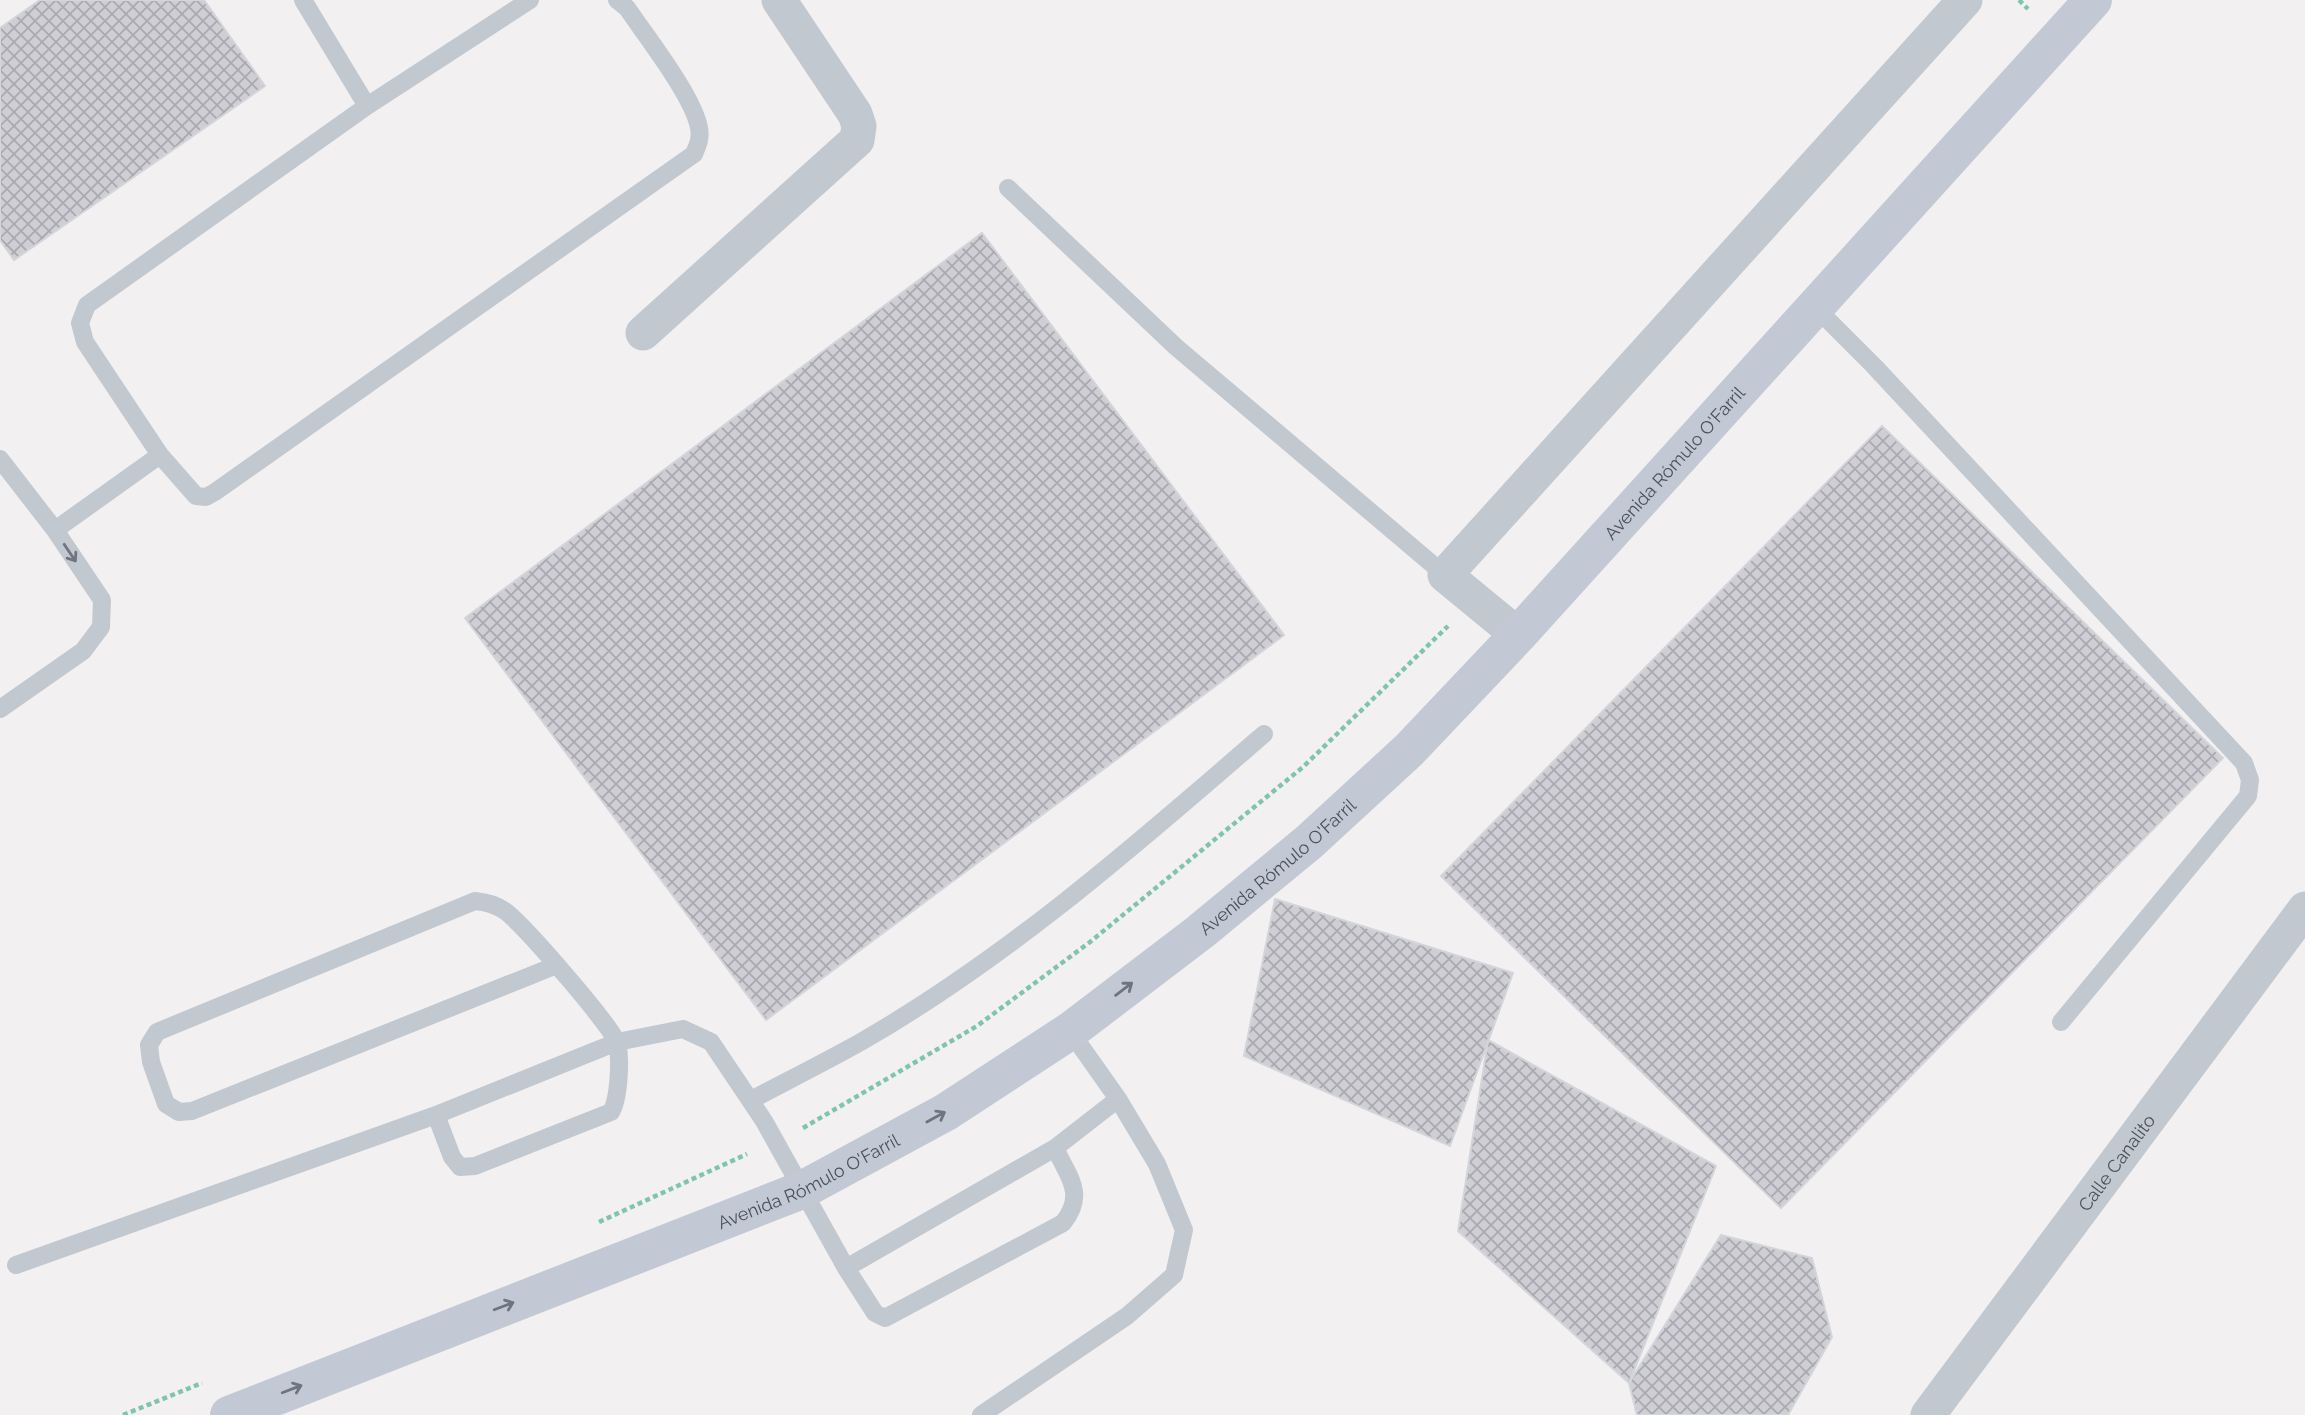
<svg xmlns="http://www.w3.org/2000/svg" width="2305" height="1415" font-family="Raleway,sans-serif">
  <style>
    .building { fill: url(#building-cross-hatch); stroke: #d4d5da; stroke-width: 2 }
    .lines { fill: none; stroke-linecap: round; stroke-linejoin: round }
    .path { stroke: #7fc5ab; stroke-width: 4.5; stroke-dasharray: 5 3.5; stroke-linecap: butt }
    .lane { stroke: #c2c8d0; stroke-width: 18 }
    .street { stroke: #c2c8d0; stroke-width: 35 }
    .secondary { stroke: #c3c9d4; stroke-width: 38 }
    .oneway { stroke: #6e757e }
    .oneway2 { stroke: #6e757f }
    .labels { text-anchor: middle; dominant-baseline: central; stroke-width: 5; stroke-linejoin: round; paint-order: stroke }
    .street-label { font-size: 18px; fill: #4a515b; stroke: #fff }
  </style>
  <defs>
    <pattern id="building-cross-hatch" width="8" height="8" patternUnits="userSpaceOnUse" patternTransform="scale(1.75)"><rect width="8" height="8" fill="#ceced4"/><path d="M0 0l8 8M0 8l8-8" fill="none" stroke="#a9aaaf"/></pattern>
  </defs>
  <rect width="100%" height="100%" fill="#f2f0f0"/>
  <path class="building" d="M40,0H204L265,86L14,260L0,240V28Z
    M982,233L1284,635L766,1020L465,618Z
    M1882,426L2223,758L1781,1208L1441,876Z
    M1275,899L1513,973L1450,1146L1244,1056Z
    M1488,1040L1716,1166L1629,1383L1458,1231Z
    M1721,1235L1812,1258L1832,1337L1788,1415H1637L1629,1383Z"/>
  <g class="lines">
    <path class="path" d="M2019,0L2028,9
      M803,1128L977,1026L1090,942L1303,767L1448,626
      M599,1222L747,1154
      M123,1415L202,1383"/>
    <path class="lane" d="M303,0L367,106
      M530,0L367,106L87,305L80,323L85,342L160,455L196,496L206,497L215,492L694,154C698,145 701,138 699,128C694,97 646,36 627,8L617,0
      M1008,188L1176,347L1445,575
      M1815,307L1874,366L2244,763L2250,780L2248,796L2061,1022
      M0,459L55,530L102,600L101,627L83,651L0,709
      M55,530L160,455
      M751,1100C787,1081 823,1063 859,1043C1006,959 1136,845 1264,734
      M436,1115L452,1157L460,1167L475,1166L611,1112C619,1099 621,1059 617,1043C612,1026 523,924 505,911C495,904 486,902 475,901L157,1032L149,1045L151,1062L166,1104L179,1112L192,1111L557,965
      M16,1265L436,1115L617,1042L683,1029L711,1042L764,1121L846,1268L875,1313L885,1318L1063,1223C1086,1194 1069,1178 1055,1148
      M846,1268L1055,1148L1118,1099
      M981,1415L1127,1316L1174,1275L1184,1230L1157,1164L1118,1099L1070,1031"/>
    <g class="street">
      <path d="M643,333L857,140L859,126L855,114L779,0"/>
      <path d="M1518,635L1445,575L1965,0"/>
      <path id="s1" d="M1928,1415L2305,909"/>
    </g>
    <path class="secondary" id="s2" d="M229,1415L802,1190L946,1112L1070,1031L1200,932L1309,842L1409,750L1518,635L2093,0"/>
  </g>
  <defs><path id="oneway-shaft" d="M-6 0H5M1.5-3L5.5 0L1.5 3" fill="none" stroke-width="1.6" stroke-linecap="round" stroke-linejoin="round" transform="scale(1.75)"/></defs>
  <use class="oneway" href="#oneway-shaft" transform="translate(70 553) rotate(56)"/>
  <g class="oneway2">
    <use href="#oneway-shaft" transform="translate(1124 989) rotate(-37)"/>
    <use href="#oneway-shaft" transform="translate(936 1117) rotate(-29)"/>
    <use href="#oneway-shaft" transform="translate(504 1306) rotate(-21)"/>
    <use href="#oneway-shaft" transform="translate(292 1389) rotate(-21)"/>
  </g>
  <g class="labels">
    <g class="street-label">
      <text stroke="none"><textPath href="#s2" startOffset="1759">Avenida Rómulo O'Farril</textPath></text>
      <text stroke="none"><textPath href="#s2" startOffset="1192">Avenida Rómulo O'Farril</textPath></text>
      <text stroke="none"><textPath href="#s1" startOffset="315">Calle Canalito</textPath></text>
      <text stroke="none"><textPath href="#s2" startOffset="625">Avenida Rómulo O'Farril</textPath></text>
    </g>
  </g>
</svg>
